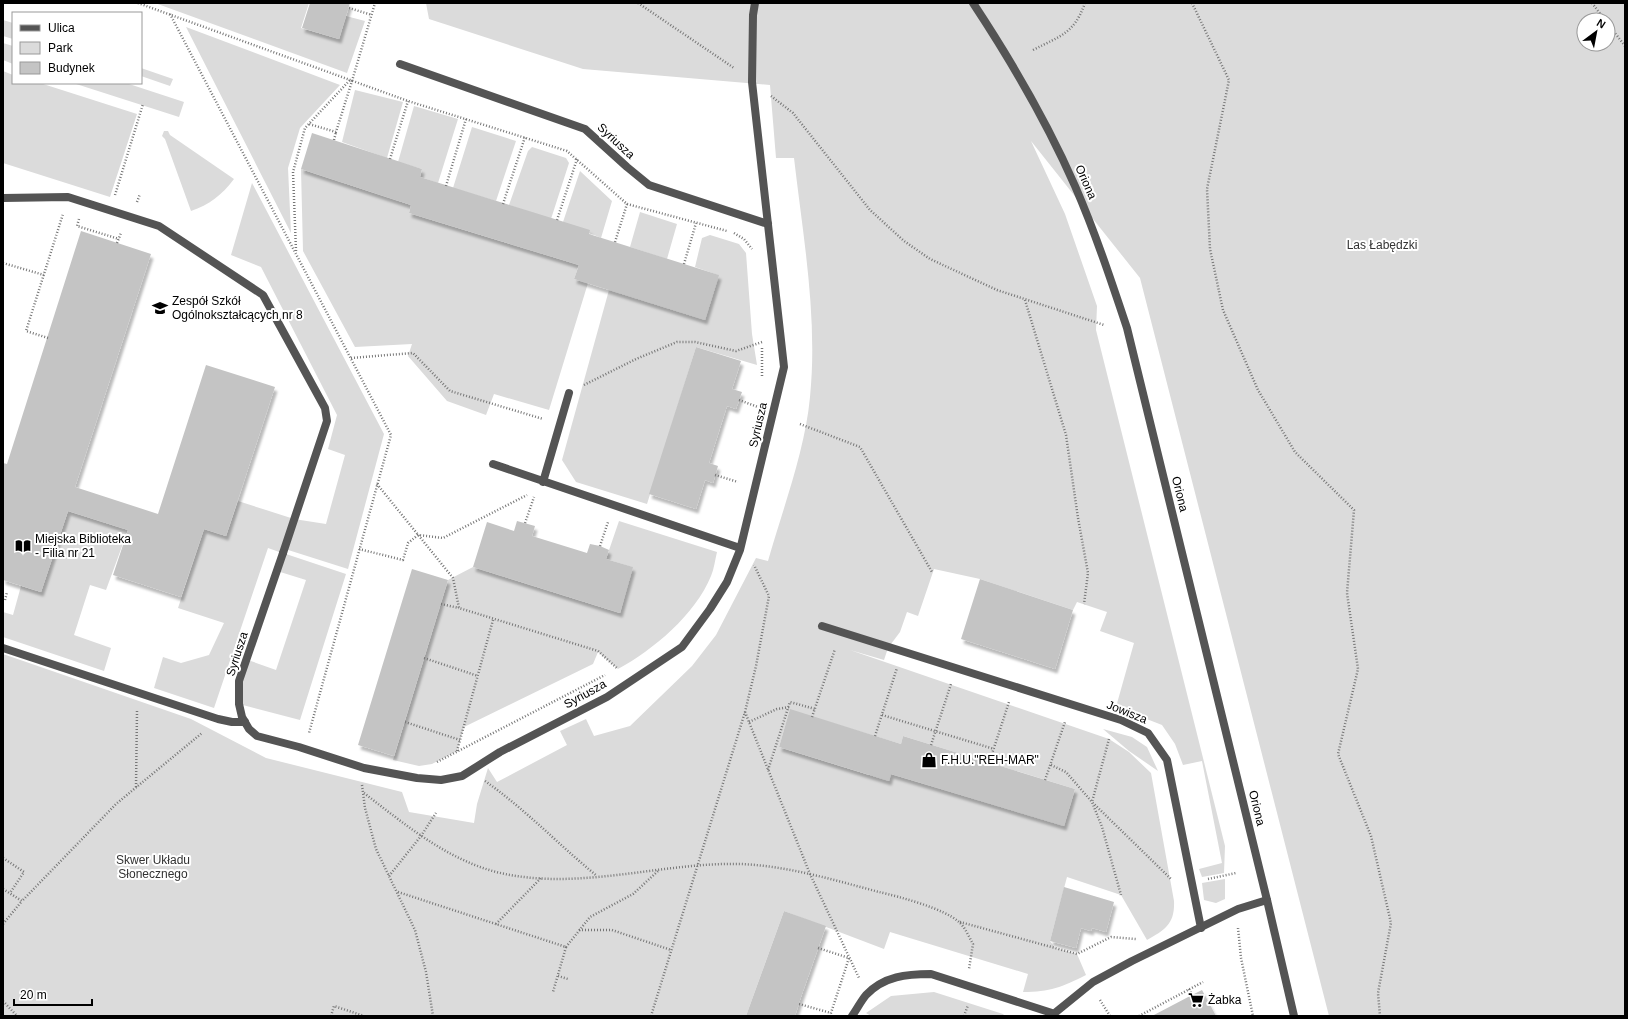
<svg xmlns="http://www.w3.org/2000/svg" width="1628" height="1019" font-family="Helvetica,sans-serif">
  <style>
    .green { fill: #dbdbdb; fill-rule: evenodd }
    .building { fill: #c4c4c4; filter: url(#shadow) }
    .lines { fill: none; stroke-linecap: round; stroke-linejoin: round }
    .path { stroke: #767676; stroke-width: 2.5; stroke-dasharray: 1 2; stroke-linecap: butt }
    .service { stroke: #545454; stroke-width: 8 }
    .minor { stroke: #545454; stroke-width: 8 }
    .tertiary { stroke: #545454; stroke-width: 8 }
    .labels { text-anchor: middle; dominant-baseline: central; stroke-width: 4; stroke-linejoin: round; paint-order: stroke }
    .street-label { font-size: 12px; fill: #000; stroke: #fff }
    .park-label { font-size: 12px; fill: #323232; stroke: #fff }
    .poi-label { font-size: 12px; fill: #000; stroke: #fff; text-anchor: start }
  </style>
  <defs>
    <filter id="shadow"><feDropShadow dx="2.5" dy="4.5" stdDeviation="1" flood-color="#0004"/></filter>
  </defs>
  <rect width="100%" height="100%" fill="#fff"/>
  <path class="green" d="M155,3H309L301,28L339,39L346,16L365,21L347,73Z
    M426,3H1625V1016H1329L1140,278L1031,141L1065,214L1097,306L1096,330L1225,846L1224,873L1202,877L1199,869L1222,863L1202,761L1183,765L1175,744L1162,725L1116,707L1134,643L1100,631L1107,612L1077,602L1073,610L980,579L934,569L918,616L907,612L900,632L888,648L884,660L850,650L1109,739L1129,752L1151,773L1174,901C1175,924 1165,930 1147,940L1121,895L1067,877L1050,941L1055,948L1077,954L1086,975C1062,987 1050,992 1023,992L1028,974L890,932L884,949L784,911L746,1016H3V654L191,719L266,758L402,792L409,812L474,823L477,804L488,768L497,782L567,745L560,731L586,719L594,736L630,726L692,666L716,635L756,558L768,561C783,508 805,451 810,397C818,318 803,236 794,158H776L770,85L583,69L429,19ZM1584,20H1608V44H1584ZM790,710L901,744L903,736L1075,789L1064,825L891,774L869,775L779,747Z
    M3,20L13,23V39L3,36Z
    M186,27L340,85L300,128L288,168L291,233Z
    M3,43L13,46V64L3,60Z
    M141,68L173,79L170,86L141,76Z
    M3,71L13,75V83H40L137,114L110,197L3,163Z
    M73,83H126L184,102L179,117Z
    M355,90L403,102L387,158L342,142Z
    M414,106L458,119L438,183L420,177L422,169L398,162Z
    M472,127L516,141L496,201L453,188Z
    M164,131H168L170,135L234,179C222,195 209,205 191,211L165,139L162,136Z
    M532,147L566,158L569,163L551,219L509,205L528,151Z
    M301,169L411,205L409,213L579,265L574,279L588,283L549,410L494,394L486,415L447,401L408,356L412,344L355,347L303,251Z
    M580,171L612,201L601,238L563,222Z
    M252,183L384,434L348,569L285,549L283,553L346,574L300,720L239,704L238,693L248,660L276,670L306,580L277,571L282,553L268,548L214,708L154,688L163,657L181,663L209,655L224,623L178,608L204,529L226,536L238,501L294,519L326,524L345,455L328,449L337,415L261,267L231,255Z
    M640,212L677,224L667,259L630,247Z
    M710,235L739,244L746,253L752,334L757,365L696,347L647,504L576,482L562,460L609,290L718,275L695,267L702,238Z
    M68,511L128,530L106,590L90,585L74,635L111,648L104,671L3,637V612L13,615L21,586L41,592Z
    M619,521L717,552C715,560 714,569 711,576C695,615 653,650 618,669L598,652L593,664L464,727L457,751L432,764L419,766L393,760L448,580L473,567L620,613L632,567L606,559Z
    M1103,729L1132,737L1147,747L1158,771L1129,751Z
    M1225,879V899L1216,903L1204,900L1202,883Z
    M934,992L1003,1014L1005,1016H871L866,1013L891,996Z"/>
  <path class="building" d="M310,3H350L339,39L302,28Z
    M312,133L422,169L420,177L590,230L589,234L719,275L705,320L574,279L579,265L409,213L411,205L301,169Z
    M81,231L151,254L75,487L158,514L206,365L275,387L226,536L204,529L181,597L113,575L128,530L68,511L41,592L3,580V463L7,464Z
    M696,347L741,361L732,389L742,392L736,409L727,406L709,463L718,466L713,483L705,480L696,509L649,494Z
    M517,521L535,526L532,536L587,553L590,544L600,546L609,550L606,559L633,567L620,613L473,567L487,522L514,531Z
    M412,569L448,580L394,756L358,745Z
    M980,579L1073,610L1055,669L961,639Z
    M790,709L901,744L903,736L1075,789L1064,826L891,774L889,781L779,747Z
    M1064,887L1114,902L1106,932L1092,928L1091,931L1081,928L1076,948L1050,941Z
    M784,911L826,926L801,997L795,1016H746Z
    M1202,990L1216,1016H1152L1192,995Z"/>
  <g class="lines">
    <path class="path" d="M138,3L408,101L567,151L627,204L727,231
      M638,3L734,68
      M1192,3L1229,80L1207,189L1210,249L1223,310L1258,390L1295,452L1354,510L1347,593L1358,669L1338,754L1371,836L1391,923L1378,993L1380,1016
      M1592,3L1605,20
      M349,8L372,15
      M170,14L391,435L309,733
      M1608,24L1625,46
      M1033,50C1060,36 1074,34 1085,3
      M352,81L375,3
      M771,96L793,113L870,210L904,241L930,259L997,290L1104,325
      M334,140L336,132
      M390,159L408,101
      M446,186L466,119
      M115,195L143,104
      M137,202L140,194
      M503,204L525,137
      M79,219L77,226L119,239
      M557,220L577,159
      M734,233L744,239L752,249
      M615,242L627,204
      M117,243L121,233
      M296,251L293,172L305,128L350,80L352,81L336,132L309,124
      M3,263L44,275
      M684,264L696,223
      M1025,300L1066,435L1078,518L1088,573L1084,604
      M48,338L26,331L63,214
      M351,358L413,353L450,391L543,419
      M762,376V347
      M584,385L636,359L677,342H695L736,351L762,342
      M739,400L758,407
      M800,424L860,447L932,572
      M715,475L738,482
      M377,484L453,578L459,608L598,651L618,669
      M525,523L534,497
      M600,546L608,522
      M359,549L403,560L408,543L418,535L443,538L527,495
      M5,600L7,592
      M441,604L459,608
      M424,658L478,676
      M745,712L810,874L859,978
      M882,715L994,749
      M812,717L835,649
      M405,722L460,740
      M749,722L777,709L789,707
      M875,736L897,668
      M1109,739L1092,802L1171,879
      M931,745L951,684
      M457,751L493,620
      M437,762L605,675
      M989,763L1009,702
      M1051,765L1066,772L1092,802L1102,827L1121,895
      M768,770L790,702L815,709
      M1045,780L1065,722
      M485,781C525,809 559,845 597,876
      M362,785L365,808L376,849L415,930L426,972L433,1016
      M136,787L137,711
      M364,793C407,826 451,863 505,874C584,890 663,862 741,864C788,866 834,880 879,892C900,897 943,908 959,922C965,927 969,937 973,944L969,969
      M3,858L24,872L10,893
      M389,876L421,836L436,813
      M1208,879L1236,873
      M3,889L22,901L116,804L202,733
      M398,892L566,947L553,992
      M960,922L1077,954L1111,937L1136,939
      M3,924L22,901
      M496,924L541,878
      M1238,928L1241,958L1253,1016
      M579,930H612L671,950
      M566,947L590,917L633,894L658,871
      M818,948L849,958L830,1016
      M558,976L568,979
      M1189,989L1192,995
      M1100,1000L1110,1016
      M3,1001L17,1016
      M799,1004L831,1013
      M331,1016L334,1006L364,1016
      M651,1016L745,712L756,666L769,596L754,565
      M964,1016L968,1005
      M1139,1016L1203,982"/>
    <path class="service" d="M400,64L585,129L627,167L649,185L768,224
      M3,198L68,197L159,226L263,295L325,408L327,421L283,553
      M822,626L1121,720L1148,733L1167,760L1201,928
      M3,648L218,719L232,722H245"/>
    <path class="minor" d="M493,464L740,548
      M543,482L569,393
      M283,553L239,681V704L242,717L249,729L257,736L299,747L364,768L417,778L441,780L462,776L500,752L607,697L682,647L710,609L727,582L740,550L784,367L752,82L753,15L755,3
      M852,1016C857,1009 861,1001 866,995C884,976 907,974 931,974L1052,1013
      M1051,1016L1093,982L1132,961L1238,909L1267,900"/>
    <path class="tertiary" d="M973,3C1012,62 1047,122 1075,186C1095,232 1111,280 1127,328L1267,900L1294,1016"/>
  </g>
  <defs>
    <symbol id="school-bare" viewBox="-9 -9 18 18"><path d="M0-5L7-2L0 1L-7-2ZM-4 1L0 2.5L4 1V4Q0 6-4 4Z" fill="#000" stroke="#fff" stroke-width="2.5" paint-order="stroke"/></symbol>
    <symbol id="library-bare" viewBox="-9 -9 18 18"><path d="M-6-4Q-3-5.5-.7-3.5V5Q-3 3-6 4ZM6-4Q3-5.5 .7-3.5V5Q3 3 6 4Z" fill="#000" stroke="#fff" stroke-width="2.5" paint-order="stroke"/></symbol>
    <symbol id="shop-bare" viewBox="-9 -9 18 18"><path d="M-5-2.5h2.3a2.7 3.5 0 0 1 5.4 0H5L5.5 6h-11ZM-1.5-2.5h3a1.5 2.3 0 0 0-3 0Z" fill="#000" stroke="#fff" stroke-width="2.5" paint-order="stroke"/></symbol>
    <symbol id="supermarket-bare" viewBox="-9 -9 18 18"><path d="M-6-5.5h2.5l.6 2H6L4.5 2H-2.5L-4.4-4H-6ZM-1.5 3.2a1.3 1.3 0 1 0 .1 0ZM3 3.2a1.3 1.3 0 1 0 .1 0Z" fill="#000" stroke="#fff" stroke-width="2.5" paint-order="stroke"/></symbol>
  </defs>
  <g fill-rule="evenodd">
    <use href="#school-bare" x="149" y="297" width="22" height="22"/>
    <use href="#library-bare" x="12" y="535" width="22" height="22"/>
    <use href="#shop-bare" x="918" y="749" width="22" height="22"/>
    <use href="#supermarket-bare" x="1185" y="989" width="22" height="22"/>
  </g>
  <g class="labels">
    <g class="street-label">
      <text transform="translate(616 141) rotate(43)">Syriusza</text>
      <text transform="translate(1086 182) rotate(66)">Oriona</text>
      <text transform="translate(758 425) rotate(-77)">Syriusza</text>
      <text transform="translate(1180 494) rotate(76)">Oriona</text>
      <text transform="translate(237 654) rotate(-72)">Syriusza</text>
      <text transform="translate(585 694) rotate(-29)">Syriusza</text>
      <text transform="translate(1127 712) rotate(22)">Jowisza</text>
      <text transform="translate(1257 808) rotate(76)">Oriona</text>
    </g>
    <g class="park-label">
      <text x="1382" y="245">Las Łabędzki</text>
      <text x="153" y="860">Skwer Układu<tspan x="153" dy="14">Słonecznego</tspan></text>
    </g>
    <g class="poi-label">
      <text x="172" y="301">Zespół Szkół<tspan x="172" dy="14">Ogólnokształcących nr 8</tspan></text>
      <text x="35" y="539">Miejska Biblioteka<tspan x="35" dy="14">- Filia nr 21</tspan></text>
      <text x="941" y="760">F.H.U."REH-MAR"</text>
      <text x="1208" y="1000">Żabka</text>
    </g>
  </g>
  <rect width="1628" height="1019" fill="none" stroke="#000000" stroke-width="8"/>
  <rect x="12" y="12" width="130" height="72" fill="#ffffff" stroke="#999999"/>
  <rect x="20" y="25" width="20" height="6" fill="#545454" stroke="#999999"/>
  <text x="48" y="32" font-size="12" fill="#000000">Ulica</text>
  <rect x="20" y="42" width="20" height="12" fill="#dbdbdb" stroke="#999999"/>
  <text x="48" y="52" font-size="12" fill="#000000">Park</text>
  <rect x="20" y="62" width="20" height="12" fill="#c4c4c4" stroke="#999999"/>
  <text x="48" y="72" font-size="12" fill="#000000">Budynek</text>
  <g transform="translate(1596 32) rotate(32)"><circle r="19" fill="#ffffff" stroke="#999999"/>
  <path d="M0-3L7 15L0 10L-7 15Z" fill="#000000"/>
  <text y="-6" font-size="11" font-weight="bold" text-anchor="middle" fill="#000000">N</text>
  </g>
  <path d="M14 999v6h78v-6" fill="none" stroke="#000000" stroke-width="2"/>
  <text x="20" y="999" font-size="12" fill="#000000" stroke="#ffffff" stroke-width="3" paint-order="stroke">20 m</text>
</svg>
